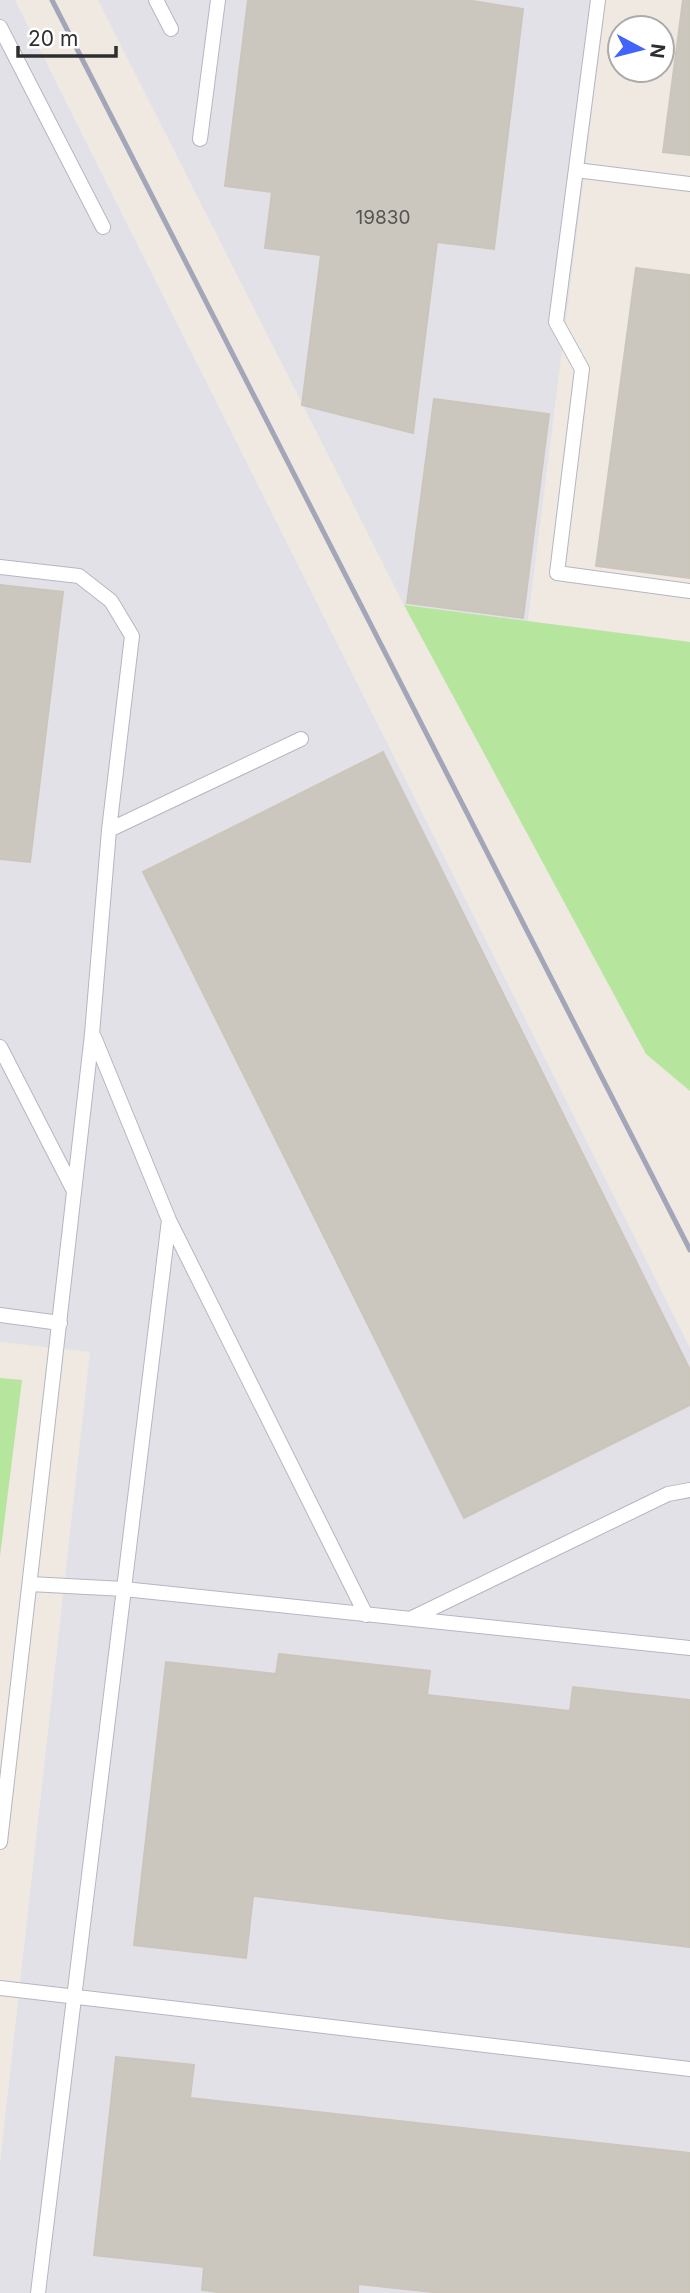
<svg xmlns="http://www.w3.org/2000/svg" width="690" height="2293" font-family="Inter,sans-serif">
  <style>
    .industrial { fill: #e3e1e8 }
    .green { fill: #b6e59e }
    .building { fill: #cbc7bf; stroke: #cbc5ba; stroke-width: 2 }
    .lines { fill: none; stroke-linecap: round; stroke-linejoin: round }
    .lane-casing { stroke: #b4b7c1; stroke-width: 16 }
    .lane { stroke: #fff; stroke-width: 14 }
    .rail { stroke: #a3a6b8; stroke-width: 5 }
    .labels { text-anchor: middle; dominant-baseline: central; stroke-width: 5; stroke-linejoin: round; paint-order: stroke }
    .number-label { font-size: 19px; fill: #555452 }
  </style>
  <rect width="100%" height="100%" fill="#efe9e1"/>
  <path class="industrial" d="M0,0H15L690,1348V2293H0V2164L90,1352L0,1342Z
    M98,0H606L528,621L404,605Z"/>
  <path class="green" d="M404,605L690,642V1091L646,1054Z
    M0,1378L22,1380L0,1556Z"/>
  <path class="building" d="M248,0H466L523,9L494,249L437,242L413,433L302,405L321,255L265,248L272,192L225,186Z
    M683,0H690V155L663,152Z
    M636,268L690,275V578L596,566Z
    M434,399L549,414L523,618L407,603Z
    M0,585L63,592L30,862L0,859Z
    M383,752L690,1370V1405L464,1518L143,872Z
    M279,1654L430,1671L427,1695L570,1711L573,1687L690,1700V1947L253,1896L246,1958L134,1945L166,1662L276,1674Z
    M116,2057L194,2065L190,2098L690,2153V2293H442L358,2284V2293H225L202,2290L204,2267L94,2255Z"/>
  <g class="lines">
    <defs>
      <path id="lane" d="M156,0L171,29
        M598,0L556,322L582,369L557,573L690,591
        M0,27L103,227
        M200,139L218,0
        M576,170L690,184
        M0,567L79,576L111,601L132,636L109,830L92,1034L0,1842
        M109,830L301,739
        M94,1037L169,1220L366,1615
        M0,1047L73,1189
        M0,1315L60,1323
        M30,1584L124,1589L690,1648
        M412,1618L668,1494L690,1490
        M0,1988L690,2069
        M38,2293L169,1220"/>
    </defs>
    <use href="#lane" class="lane-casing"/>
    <use href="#lane" class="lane"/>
    <path class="rail" d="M52,0L690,1250"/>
  </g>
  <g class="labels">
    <g class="number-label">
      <text x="383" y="217">19830</text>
    </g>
  </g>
  <g transform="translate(641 49) rotate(97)"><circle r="33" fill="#ffffff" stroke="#ababab" stroke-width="2"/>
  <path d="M0-5L12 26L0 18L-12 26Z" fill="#4264fb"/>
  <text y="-10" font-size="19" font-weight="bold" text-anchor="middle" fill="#2e2e2e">N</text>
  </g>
  <path d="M18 46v10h98v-10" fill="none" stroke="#2e2e2e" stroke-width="3.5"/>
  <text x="28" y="46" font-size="21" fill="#2e2e2e" stroke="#ffffff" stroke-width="5" paint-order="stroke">20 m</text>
</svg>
